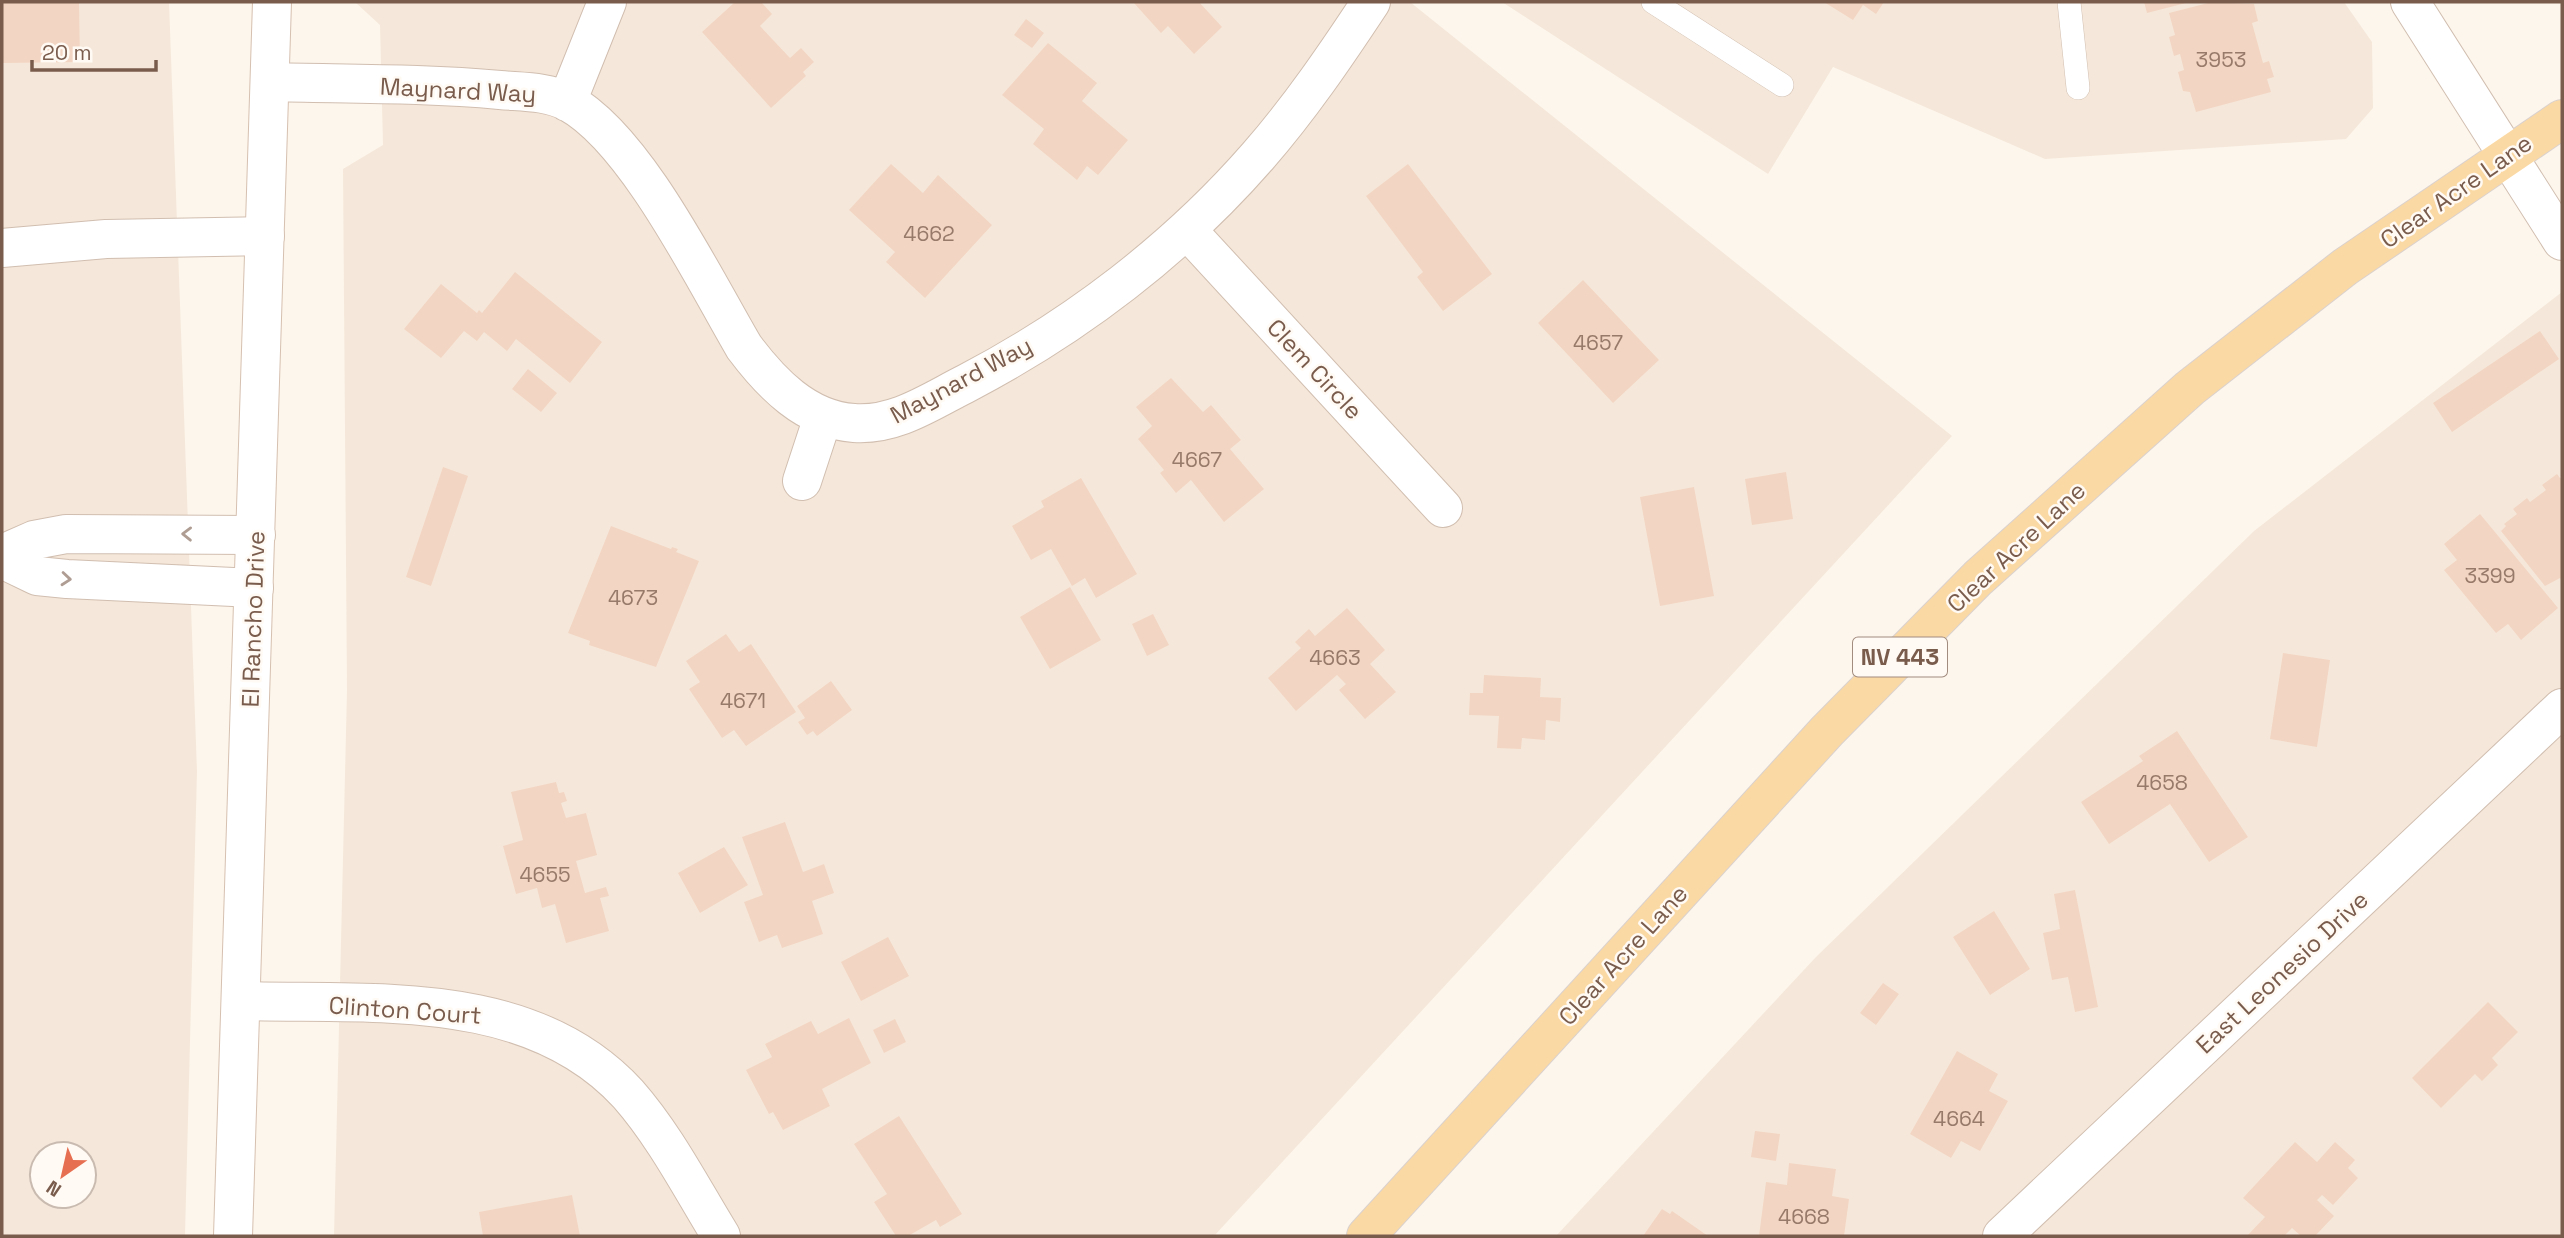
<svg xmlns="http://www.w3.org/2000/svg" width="2564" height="1238" font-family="'Space Grotesk',sans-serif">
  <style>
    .residential { fill: #f5e8da; fill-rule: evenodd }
    .building { fill: #f3d5c3 }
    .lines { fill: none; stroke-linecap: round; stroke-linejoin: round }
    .lane-casing { stroke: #d1beb0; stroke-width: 24 }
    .street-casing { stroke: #d1beb0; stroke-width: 40 }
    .secondary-casing { stroke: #d6c0b0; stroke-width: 40 }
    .primary-casing { stroke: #dad1cd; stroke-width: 40 }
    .lane { stroke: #fff; stroke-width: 23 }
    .street { stroke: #fff; stroke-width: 38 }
    .secondary { stroke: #fff; stroke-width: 38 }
    .primary { stroke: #fbd9a5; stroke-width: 38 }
    .oneway { stroke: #af9d94 }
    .labels { text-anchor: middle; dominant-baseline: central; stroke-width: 5; stroke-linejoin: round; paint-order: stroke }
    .number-label { font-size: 21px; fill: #987a6a }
    .shield { fill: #fffaf3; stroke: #a28b7f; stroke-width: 2 }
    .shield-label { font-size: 23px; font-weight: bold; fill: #7a5c4d }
    .street-label { font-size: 24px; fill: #7a5c4d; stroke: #fffaf3 }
  </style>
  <rect width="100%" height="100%" fill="#fdf6ec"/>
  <path class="residential" d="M2,2H169L197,771L185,1236H2ZM42,1154H84V1196H42Z
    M355,2H1410L1952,436L1214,1236H334L347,690L343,169L383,145L380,25Z
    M1502,2H2344L2372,42L2373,108L2346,139L2045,159L1833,67L1768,174Z
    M2562,292V1236H1556L1816,957L2254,531Z"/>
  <path class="building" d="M2,2H79L80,62L2,63Z
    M735,2H761L772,14L760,26L790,58L801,48L814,62L803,72L806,76L771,108L702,32Z
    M1133,2H1199L1222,27L1194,54L1168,26L1161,33Z
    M1824,2H1884L1876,14L1863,5L1853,20Z
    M2144,2H2185L2186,3L2147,13Z
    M2212,2L2254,4L2258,21L2252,23L2263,63L2269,61L2274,77L2267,79L2271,92L2196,112L2190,92L2183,91L2178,72L2184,70L2180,54L2174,56L2169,37L2175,35L2169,13Z
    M1026,19L1044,33L1032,48L1014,35Z
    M1048,43L1097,83L1082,101L1128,140L1098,175L1087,166L1077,180L1033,144L1044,129L1002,95Z
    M891,164L923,193L938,175L992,225L925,298L886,262L895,252L849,210Z
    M1408,164L1492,274L1443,311L1417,277L1423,272L1366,196Z
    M515,272L602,342L570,383L516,339L507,351L484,332L477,341L464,331L441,358L404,329L441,284L477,313L479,310L482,313Z
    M1583,280L1659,360L1613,403L1538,323Z
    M2540,331L2559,359L2452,432L2433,403Z
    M528,369L557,393L541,412L512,389Z
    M1171,378L1203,412L1211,405L1241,440L1230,449L1264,489L1224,522L1191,480L1176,493L1160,473L1164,470L1138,439L1152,426L1136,407Z
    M443,467L468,476L431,586L406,577Z
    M1786,472L1793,519L1752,525L1745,479Z
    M2557,474L2560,478L2562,477V582L2560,578L2545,586L2501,531L2506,526L2504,524L2517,514L2513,509L2527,498L2530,502L2546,490L2542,485Z
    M1081,478L1137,574L1096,598L1085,578L1072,586L1051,549L1031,560L1012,526L1044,507L1041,501Z
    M1694,487L1714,596L1660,606L1640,497Z
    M2480,514L2558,608L2521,640L2508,624L2496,633L2444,570L2457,560L2444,544Z
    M611,526L671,549L672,547L678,549L676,552L699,561L656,667L589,645L590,641L568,633Z
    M1070,587L1101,640L1050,669L1020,617Z
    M1347,608L1385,650L1370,664L1396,692L1365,719L1339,690L1346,684L1337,675L1296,711L1268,678L1301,648L1295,642L1309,629L1315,636Z
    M1153,614L1169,645L1147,656L1132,624Z
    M726,634L739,652L751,644L796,712L746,746L734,730L722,738L689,689L700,682L686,661Z
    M2283,653L2330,660L2317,747L2270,739Z
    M1484,675L1541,678L1540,697L1561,698L1560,722L1546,720L1545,740L1522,738L1521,749L1497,748L1499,716L1469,715L1470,693H1483Z
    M831,681L852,710L817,736L813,731L807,735L798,722L805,718L797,706Z
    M2177,731L2248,837L2209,862L2170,804L2109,844L2081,802L2143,761L2139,756Z
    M556,782L559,793L564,792L567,801L561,803L566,818L586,813L597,855L576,861L585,893L606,887L609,896L600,898L609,931L566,943L555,904L542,908L537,888L516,894L503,846L523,840L511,792Z
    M785,822L803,872L824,864L834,893L812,901L823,934L782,948L777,935L759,942L744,902L763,895L742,837Z
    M724,847L748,885L700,913L678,873Z
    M2075,890L2098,1007L2075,1012L2068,977L2052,980L2043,933L2060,929L2054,894Z
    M1994,911L2030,969L1990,995L1953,937Z
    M888,937L909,976L861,1001L841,962Z
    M1883,983L1899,994L1876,1025L1860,1013Z
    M2488,1002L2518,1032L2492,1058L2498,1065L2482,1081L2475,1074L2441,1108L2412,1078Z
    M849,1018L871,1063L822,1089L830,1106L783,1130L773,1112L769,1114L746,1070L772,1057L765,1044L811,1021L818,1034Z
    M895,1019L906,1042L884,1053L873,1030Z
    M1957,1051L1998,1074L1989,1091L2008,1101L1980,1151L1961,1141L1951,1158L1910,1134Z
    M899,1116L962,1214L940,1227L936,1220L908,1236H896L874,1202L887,1194L854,1144Z
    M1755,1131L1780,1134L1776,1161L1751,1157Z
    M2295,1142L2317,1162L2335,1142L2355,1160L2348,1168L2358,1178L2333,1205L2322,1195L2317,1200L2334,1216L2315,1236H2301L2292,1228L2284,1236H2247L2265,1217L2243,1198Z
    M1789,1163L1836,1169L1832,1196L1849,1199L1844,1236H1759L1766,1182L1787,1185Z
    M572,1195L580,1236H483L479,1212Z
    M1662,1209L1670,1214L1672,1211L1708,1236H1643Z"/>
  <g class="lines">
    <defs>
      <path id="lane" d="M1653,2L1782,85
        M2069,2L2078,88"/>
      <path id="street" d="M2410,2L2562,241
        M270,82C347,84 424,83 500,90C522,92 547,91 568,102C636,139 704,279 744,347C771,383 806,420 854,423C896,426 931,401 967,383C1076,326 1177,249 1258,156C1300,108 1336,55 1371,2
        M567,102L607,2
        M1187,230L1443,508
        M2,248L106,239L265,236
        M802,481L823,417
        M2,554L34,540L66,534L256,535
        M2,559L37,576L67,579L254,588
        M241,1001C372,1005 530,987 628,1094C665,1136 692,1189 721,1236
        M2002,1236L2562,708"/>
      <path id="secondary" d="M233,1236L272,2"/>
      <path id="primary" d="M1366,1236L1827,731L1978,578L2190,388L2345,267L2562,119"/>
    </defs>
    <use href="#lane" class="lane-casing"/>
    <use href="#street" class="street-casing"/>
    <use href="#secondary" class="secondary-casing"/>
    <use href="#primary" class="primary-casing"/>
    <use href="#lane" class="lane"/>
    <use href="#street" class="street"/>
    <use href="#secondary" class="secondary"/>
    <use href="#primary" class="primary"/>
  </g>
  <defs><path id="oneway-chevron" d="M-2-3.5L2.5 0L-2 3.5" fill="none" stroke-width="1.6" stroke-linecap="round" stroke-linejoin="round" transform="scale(1.75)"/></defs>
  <g class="oneway">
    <use href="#oneway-chevron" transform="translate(187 534) rotate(-179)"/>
    <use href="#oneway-chevron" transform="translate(66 579) rotate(5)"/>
  </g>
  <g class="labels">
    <g class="number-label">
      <text x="2221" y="59">3953</text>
      <text x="929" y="233">4662</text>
      <text x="1598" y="342">4657</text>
      <text x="1197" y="459">4667</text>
      <text x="2490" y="575">3399</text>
      <text x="633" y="597">4673</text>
      <text x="1335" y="657">4663</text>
      <text x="743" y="700">4671</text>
      <text x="2162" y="782">4658</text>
      <text x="545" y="874">4655</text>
      <text x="1959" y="1118">4664</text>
      <text x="1804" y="1216">4668</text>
    </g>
    <rect class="shield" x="1853" y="637.5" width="94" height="39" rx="5"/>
    <g class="shield-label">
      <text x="1900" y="657">NV 443</text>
    </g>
    <g class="street-label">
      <text transform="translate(458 90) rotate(3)">Maynard Way</text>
      <text transform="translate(2456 191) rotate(-35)">Clear Acre Lane</text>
      <text transform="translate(1315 369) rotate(47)">Clem Circle</text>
      <text transform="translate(961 380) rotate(-28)">Maynard Way</text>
      <text transform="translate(2016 547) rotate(-43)">Clear Acre Lane</text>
      <text transform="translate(253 619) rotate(-88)">El Rancho Drive</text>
      <text transform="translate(1623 955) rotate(-48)">Clear Acre Lane</text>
      <text transform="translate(2282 972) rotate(-43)">East Leonesio Drive</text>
      <text transform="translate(405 1010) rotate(4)">Clinton Court</text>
    </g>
  </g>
  <rect width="2564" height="1238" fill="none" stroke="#7a5c4d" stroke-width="7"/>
  <g transform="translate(63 1175) rotate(214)"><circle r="33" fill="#fffaf3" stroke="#cabbb1" stroke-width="2"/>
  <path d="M0-5L12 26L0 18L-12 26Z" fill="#e76f51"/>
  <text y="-10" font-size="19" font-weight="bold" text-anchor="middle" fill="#7a5c4d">N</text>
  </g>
  <path d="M32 60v10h124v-10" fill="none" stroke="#7a5c4d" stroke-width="3.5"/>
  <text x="42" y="60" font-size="21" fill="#7a5c4d" stroke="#fffaf3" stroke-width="5" paint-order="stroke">20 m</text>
</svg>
